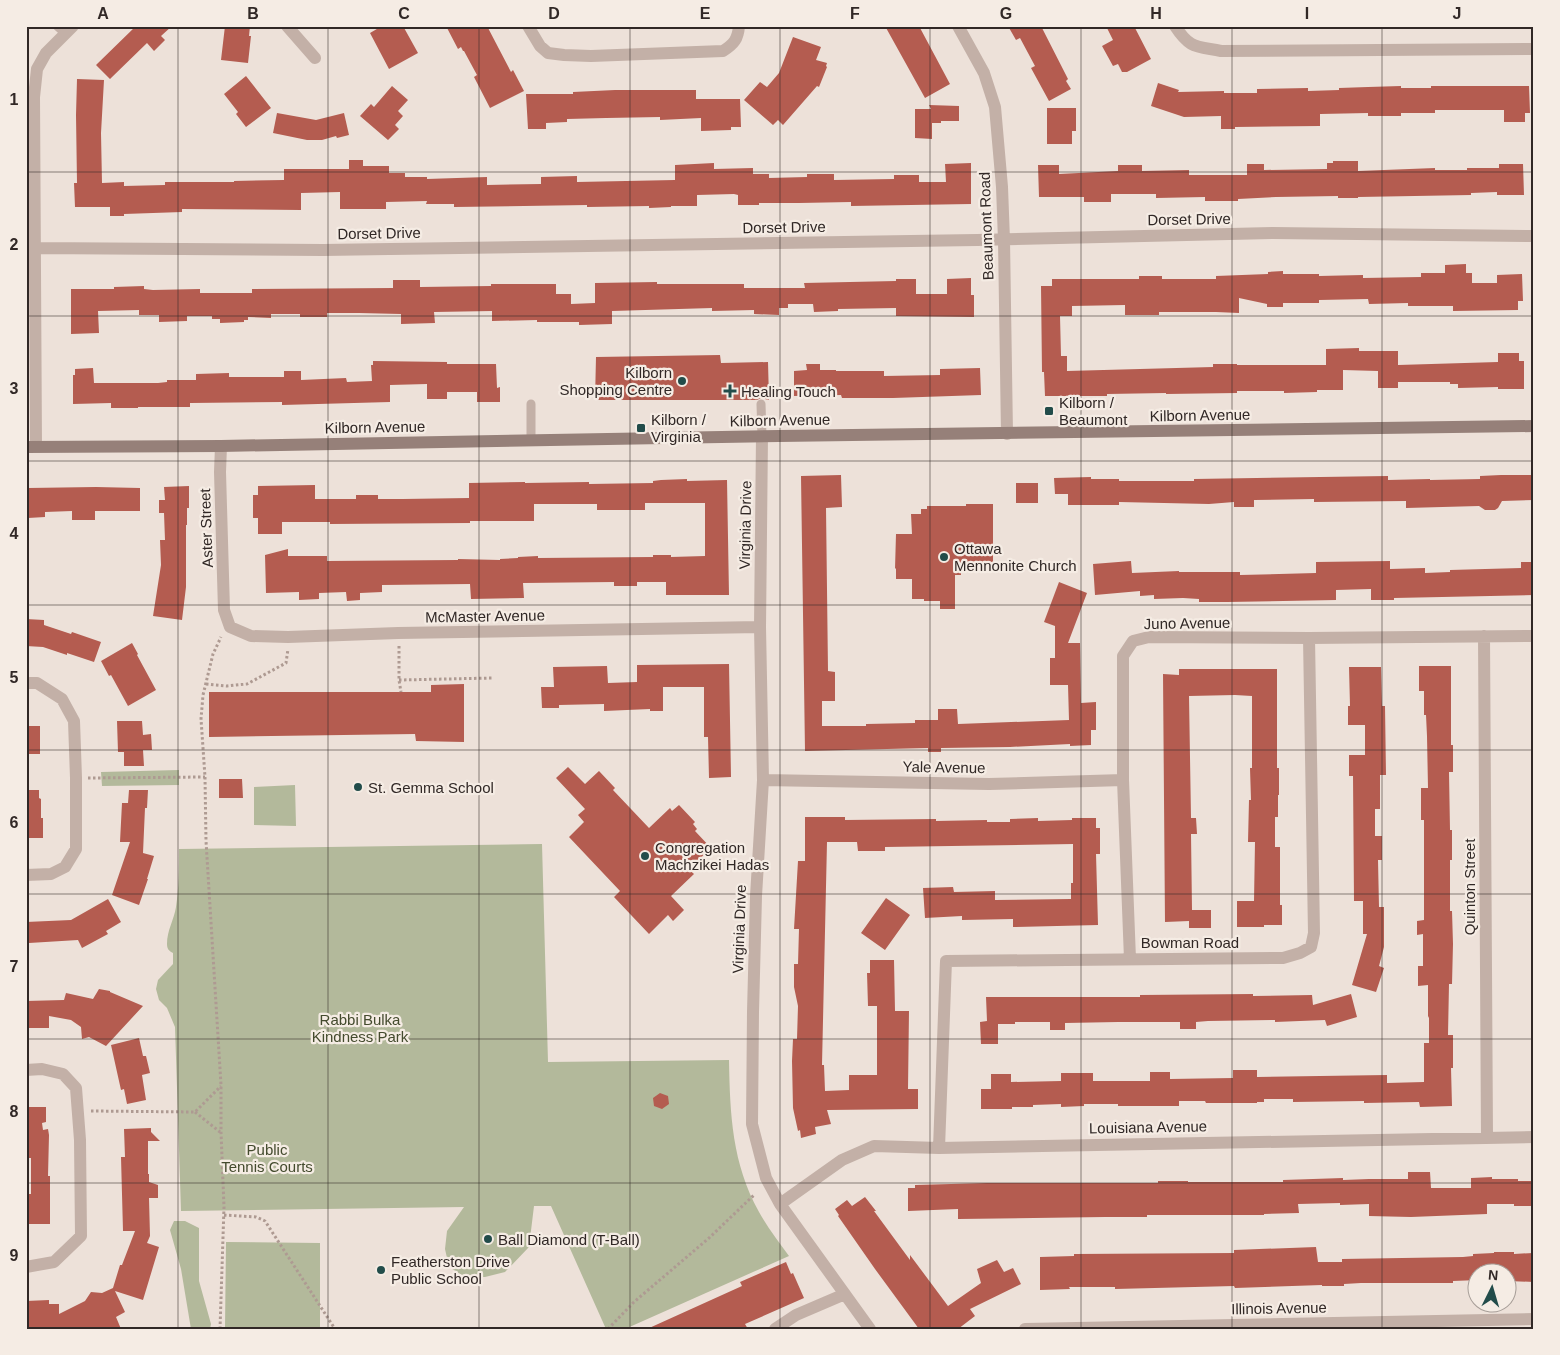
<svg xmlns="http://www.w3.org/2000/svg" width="1560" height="1355" font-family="Helvetica,sans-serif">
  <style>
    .green { fill: #b3b99b }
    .building { fill: #b45c50 }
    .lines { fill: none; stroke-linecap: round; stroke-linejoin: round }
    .path { stroke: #ae9a92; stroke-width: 3; stroke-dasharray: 2.5 2.5; stroke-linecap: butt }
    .lane { stroke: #c3b0a7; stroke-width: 9 }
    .street { stroke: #c3b0a7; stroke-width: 12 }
    .secondary { stroke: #968079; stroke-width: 12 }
    .grid { fill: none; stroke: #312826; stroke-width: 1; stroke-opacity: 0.55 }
    .poi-dot { fill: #224c4a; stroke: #f5ece4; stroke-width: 2 }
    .labels { text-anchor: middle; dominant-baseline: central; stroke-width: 4.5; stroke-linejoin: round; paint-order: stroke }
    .street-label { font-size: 15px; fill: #312826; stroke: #f5ece4 }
    .poi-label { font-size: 15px; fill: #312826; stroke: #f5ece4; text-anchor: start }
    .park-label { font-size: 15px; fill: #444b2e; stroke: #f5ece4 }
    .neatline { fill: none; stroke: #312826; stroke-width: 2 }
    .grid-label { font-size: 16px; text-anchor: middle; font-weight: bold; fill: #312826 }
  </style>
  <rect width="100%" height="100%" fill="#ede1d9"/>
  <path class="green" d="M179,770V785L102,786L101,772Z
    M295,785L296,826L254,825V787Z
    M542,844L548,1062L729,1060C730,1115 732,1163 759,1212C768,1228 779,1242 789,1256L625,1329H606L551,1206H534L529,1247L505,1272L485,1277H465L449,1267L445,1249L447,1231L464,1207L181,1211L175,1027L167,1008L159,1000L156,989L158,980L173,964V953C169,951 167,949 167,944C167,930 174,920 176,907C179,888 179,868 179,849Z
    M174,1221H185L199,1228V1281L211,1324L210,1329H191L181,1269L170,1230Z
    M226,1242L320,1243V1329H225Z"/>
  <path class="building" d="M136,26H172L161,36L165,40L154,51L147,43L110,79L96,65Z
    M225,26H250L249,36H251L248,63L221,60Z
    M382,26H403L418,53L389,69L370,33Z
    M446,26H487L511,72L513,70L524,91L490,108L474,77L477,75L464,51H463L461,47L458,49Z
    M885,26H919L950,84L925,98Z
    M1008,26H1041L1068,79L1066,81L1071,89L1049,101L1031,68L1035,66L1020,38L1016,40Z
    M1106,26H1134L1151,59L1127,72H1122L1118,64L1113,66L1102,46L1113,40Z
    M793,37L821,47L816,60L827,63L826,66L827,67L819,87L817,86L783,125L778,120L773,125L744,100L760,82L767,87L779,73Z
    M246,76L271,108L246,127L236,114L238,112L224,94Z
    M77,79L104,80L101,133L102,183L124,182V186L165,185V182H234V181L284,180V169H349V160H363V166H389V173H405V177H427V179L487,177V185L541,184V177L577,176V182L675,180V165L714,163V169L753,168V174H769V178L807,177V174H834V180L894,179V175H919V182H946L945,164L971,163V204L851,206V202L799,203H759V205H738V195L734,194L697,195V206H671V207L649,208V206L587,207V205L454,207V204H426L427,201L386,202V209H340V192L301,193V210L182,209V212L124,214V216H110V207H75L74,183H77L76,115Z
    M1158,83L1179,90L1178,92L1224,91V93H1257V89L1308,88V91L1339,90V88L1368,87L1401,86V88H1431V86H1529L1530,113H1525V122H1504V110H1435V113H1401V116H1368V113L1320,114V126L1235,127V129H1221V116L1184,117L1151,106Z
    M392,86L408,100L398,111L403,116L395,125L399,129L388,140L360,116L371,104L374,107Z
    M615,90H696V99H740L741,127H731V130L701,131V118L660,120V117L606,118L567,119V122L546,123V129H528L526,94H573V92Z
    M929,105L959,106V121H941V123H932V139L915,138V109H931Z
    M1047,108H1076V131H1072V144H1047Z
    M277,113L316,120L344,113L349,135L337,138L336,136L322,140H307L273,133Z
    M1333,161H1358V171L1435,168V170H1467V168H1499V164H1523L1524,195H1497V192L1471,193V195L1358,197V198H1338V196L1276,197L1238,199V201H1205V197L1156,198V194H1111V202H1084V197H1039L1038,165H1059V174L1118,171V165H1142V171L1189,170V175H1247V164H1264V170L1327,169V163H1333Z
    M1466,264V273H1472V283H1497V275L1522,274L1523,301H1518V310L1453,311V306H1408V303L1369,304L1368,299L1319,300V303H1283V307H1267V304L1239,298V313L1216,312H1159V315H1125V305L1072,306V316H1060L1061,356H1067V371L1213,367V364H1237V365H1326V349L1359,348V351H1398V365L1498,362V353H1519V361H1524V389H1498V387L1458,388V384H1450V382H1398V388H1378V371L1343,370V390H1317V392L1284,393V391H1237V393L1166,394V393L1107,394V396H1045L1044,372H1042L1041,286H1052V279H1139V276H1162V279H1216V276L1268,274V272L1283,271V274H1319V276L1363,275V278L1421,277V273H1445V265Z
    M971,278V295H974V317L896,316V308L838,309V311L814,312L813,304H788V308H779V315L754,314V310L712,311V308L612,311V324L579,325V322H537V320L492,321V311L434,312L435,323L401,324V314L359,313H327V317H300V314H271V318L248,317V320H244V322L220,323V319H212V316H187V321L159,322V315H139V310L98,311L99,333L71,334V289H114V287L144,286V289L153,290L200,289V293H252V289L393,288V280H420V287L491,286V284H556V294H571V304L595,303V283L657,282V284H744V288H805L804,283L896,281V279H916V294H947V279Z
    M720,355L721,363L768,362L769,400L761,398L757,400H595L596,357Z
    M373,361L447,362V364H496L497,388L500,387V402H477V392H447V399H427V384L390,385V402L282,405V402L190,403V407H138V408H111V403L73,404V375H75V369L93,368L94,383H158L167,382V380H196V374L229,373V377H284V371H301V380L346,378L347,382L372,381L371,365H373Z
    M806,364H820V370H836V371H884V376L940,375V369L980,368L981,395L893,398H842L841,395L794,396V371L807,370Z
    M841,475L842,507L826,508L828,671L835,672V701H822V726H866V724L915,723V720H938V709H957L958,724L1069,720L1068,685H1050V658H1055V626L1044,622L1059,582L1087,593L1068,643H1080L1081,703L1096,702V730H1091V745L1070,746V744L1010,747L941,748V752H928V748L805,751L801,476Z
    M1501,475H1534V500L1502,501L1498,508L1495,510H1485L1479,506L1406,508V501L1314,502V499L1254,500V507H1234V502L1209,504L1119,502V505H1068V494H1055L1054,478L1091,477V479H1119V481H1194V479L1388,476V480L1430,479V480L1480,479V476Z
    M687,479V481L727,480L729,595H666V582H637V586H614V582L523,583L524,598L471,599L470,584L382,585V592L360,593V600L347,601L346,592L319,593V599L299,600V592L266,593L265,555L288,549V556H327V561L458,560V559L500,560V559L518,558V557L538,556V558L653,557V555H671V557L705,556V503H645V510H597V504H534V521H470V523L330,524V522H282V534H258V518H253V495H258V486L315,485V499H356V495H378V499H403L469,498V483L525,482V483L589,482V484L653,483V481L661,480Z
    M1016,483H1038V503H1016Z
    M189,486V508H187V525H186V587L182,620L153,616L161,565L160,540H165L164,513H159V500H165L164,487Z
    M96,487L140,488V511H95V520H72V511L45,512V517L28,518V511H26V491H28V488Z
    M966,504H993V570H961V575H955V609H940V601H924V599H912V579H896V568L895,569L896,534H912L911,514H921V509H927V506H966Z
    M1131,561L1132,573L1179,571V572H1240V575L1316,573V562L1390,561V569L1425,568V573L1450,572V570L1521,568V562H1534V595L1394,598V600H1371V589L1336,590V600L1227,602H1199V599L1183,598L1154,599V595L1140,596V591L1095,595L1093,564Z
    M26,619L44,620V625L71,634L72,632L101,642L94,662L67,653V655L43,647L26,646Z
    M132,643L138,654L137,655L156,690L128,706L111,675L109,676L101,661Z
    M729,664L731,777L709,778L708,737H704V687H663V711H650V709L604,711V704L559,705V708H542L541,687H554L553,667L607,666L608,683L637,682V665Z
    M1419,666H1451V745H1453V772H1449L1450,830H1452V860H1450V911H1452L1453,944L1452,984H1449L1448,1035H1453V1068H1451L1452,1106L1420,1107L1419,1102L1364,1103V1101L1293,1102V1099H1264V1102H1257V1103H1206L1205,1101H1179V1106H1118V1104H1084V1106L1061,1107V1104L1033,1105V1107H1012V1109H981V1089H991V1074H1011V1082L1061,1081V1073H1093V1081H1150V1072H1170V1079L1233,1078V1070H1257V1077L1387,1075V1083L1424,1082V1043H1429V1018L1428,1016V985L1418,986V966H1423V934L1417,935V921L1424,920V820H1421V788H1428L1427,736L1426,715H1424V691H1419Z
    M1349,667H1381L1382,706H1385L1386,775H1380V809H1375V836H1382V860H1378L1379,907H1384V947L1379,966L1384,968L1376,992L1352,985L1367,934H1363V901H1354L1353,776H1349V755H1365V725H1348V706H1350Z
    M1179,669H1277V768H1279V795H1278V817H1275V847H1280V905H1282V925H1264V927H1237V901H1254L1255,842H1248L1249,800H1251L1250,768H1252V696L1235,695L1189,696L1191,818H1196L1197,834H1191L1192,910H1211V928H1189V921L1165,922L1163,674L1179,675Z
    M464,684V742L416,741L415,734L209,737V692H431V685Z
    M117,721H142L143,735L151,734L152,750H143L144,766H124V752H118Z
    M26,726H40V754H26Z
    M568,767L585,784L599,771L615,788L613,790L649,828L670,808L672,811L679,805L695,822L693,824L697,829L695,831L711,848L694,864L696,867L691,871L694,874L671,896L684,910L673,921L668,915L649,934L614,897L620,891L569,837L584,822L578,815L585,809L556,778Z
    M219,779H242L243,798H219Z
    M26,790H39V798L41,799V818H43V838H26Z
    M129,790H148L147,808H145L143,853L154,856L147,879H148L139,905L112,895L130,842H120L122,803H128Z
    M805,817H845V820L936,819V821L987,820V822H1010V819L1038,818V821L1072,820V818H1096V828H1100V854H1096L1098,925L1013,927V919L962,920V916L925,918L923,888L953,887L954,892L995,891V900L1071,899V883H1073V844L885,847V851H858L857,842H827L822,1065H824L825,1091L849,1090V1075H877V1006H868L867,973H870V960H894L895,1011H909L908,1089H918V1109L827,1110L831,1124L815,1127L816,1134L801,1138L800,1130L798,1131L793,1108L792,1061L793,1039H797L798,1006L794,987V964H798L799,929H794L798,861H805Z
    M886,898L910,915L885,950L861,933Z
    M108,899L121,922L106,931L108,934L82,948L78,940L29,943L28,941H26V922L71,920Z
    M99,989L110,991V992L143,1006L106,1046L89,1037L82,1039L81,1027L71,1020L49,1016V1028H26V1001L64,1000L66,993L93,999Z
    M1253,994V996L1312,995L1313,1005L1351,994L1357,1017L1327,1026L1325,1020L1275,1022V1020L1208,1021L1196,1022V1029H1180V1022H1118L1065,1023V1030H1050V1022H1015V1024H998V1044H981L980,1022L987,1021L986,997H1140V995Z
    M139,1038L143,1056H146L150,1073L142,1075L146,1100L127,1104L124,1089L121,1090L111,1045Z
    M660,1093L668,1096L669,1104L662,1109L654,1106L653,1098Z
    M26,1107H46V1122L42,1123L43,1130L48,1129L49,1135L48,1176H50V1224H26V1194H31V1158H26Z
    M151,1128V1132L160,1141H148V1174H149V1182L158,1185V1198H149L150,1236L147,1243L159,1247L143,1300L115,1291L125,1312L116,1317L121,1329H26V1301L49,1300V1304H59V1314L85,1301L91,1292L102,1293L113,1288L120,1265H122L135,1231H123L121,1157H125L124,1129Z
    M1408,1172H1430L1431,1188H1471V1178L1492,1177V1179H1518V1181H1534V1206H1514V1204H1487V1214L1411,1217L1369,1216V1204L1340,1205V1203L1298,1204L1299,1213L1264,1214V1215H1147V1217H1105L958,1219V1209L908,1211V1188H915V1185L987,1183H1158V1181H1188V1182H1283V1180L1343,1178V1180L1369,1179H1408Z
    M865,1197L876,1211H874L910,1260V1255L948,1306L981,1283L977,1269L997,1260L1004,1272L1013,1268L1021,1284L970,1309L975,1316L958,1329H919L875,1269L838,1216L839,1215L835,1209L847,1200L852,1206Z
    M1316,1247L1318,1262H1342V1259L1463,1257L1473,1256V1254L1494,1253V1252H1514V1254L1533,1253L1534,1282L1508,1281V1272H1478V1280L1453,1281V1283H1361L1344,1284V1286H1322V1285L1235,1288L1234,1286L1115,1289V1287H1069L1070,1289L1040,1290V1257L1074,1256V1254L1234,1253V1250Z
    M786,1262L791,1274L793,1273L804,1298L745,1324L748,1329H647L742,1286L740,1282Z"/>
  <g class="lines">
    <path class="path" d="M399,646V680L401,692
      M399,680L493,678
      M206,684L227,686L247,684L286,663L288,649
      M88,778L205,777
      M91,1111L195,1112L221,1086
      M195,1112L220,1132
      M224,1215L256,1217L265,1221L335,1329
      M220,1329L224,1207L221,1132V1085L206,841L205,777L201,719L203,695L213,654L221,637
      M608,1329L634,1302L709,1238L754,1195"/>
    <path class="lane" d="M57,26L66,34
      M531,404V440
      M761,404L762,436"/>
    <path class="street" d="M287,26L315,58
      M528,26L540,46L548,53L564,55L591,56L723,51C734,44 738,39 739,26
      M958,26L984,73L995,107L1002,187L1004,240L1007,434
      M1175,26C1190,49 1196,46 1221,51L1534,49
      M35,248L323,250L977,240L1273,233L1534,236
      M762,436L760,627L763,780L756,896L753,1012L752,1124L766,1178L780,1204L870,1329
      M36,446L34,97L37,69L46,53L73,26
      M221,446L220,472L224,610L230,627L251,636L288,637L398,633L760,627
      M1484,636L1487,1137
      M26,683H37L62,699L74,721L76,778V849L65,867L51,874L26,875
      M763,780L989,784L1123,780
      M1130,959L1123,780V656L1133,641L1149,637L1309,638L1534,636
      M26,1070L42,1069L63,1074L76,1088L80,1140L81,1236L54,1262L26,1267
      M939,1148L946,961L1283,958L1300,953L1311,947L1314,933L1309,638
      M780,1204L842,1160L874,1146L939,1148L1534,1137
      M775,1329L796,1315L845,1294
      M1025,1329L1534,1319"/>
    <path class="secondary" d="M26,447L221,446L779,436L1534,426"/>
  </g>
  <path class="grid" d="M178,26V1329M328,26V1329M479,26V1329M630,26V1329M780,26V1329M930,26V1329M1081,26V1329M1232,26V1329M1382,26V1329M26,172H1534M26,316H1534M26,461H1534M26,605H1534M26,750H1534M26,894H1534M26,1039H1534M26,1183H1534"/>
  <g class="poi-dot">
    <circle cx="682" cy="381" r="5"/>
    <path d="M727.5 383.5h5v5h5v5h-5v5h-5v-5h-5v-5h5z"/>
    <rect x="1044" y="406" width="10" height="10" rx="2.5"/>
    <rect x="636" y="423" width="10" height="10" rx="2.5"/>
    <circle cx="944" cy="557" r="5"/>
    <circle cx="358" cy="787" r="5"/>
    <circle cx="645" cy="856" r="5"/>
    <circle cx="488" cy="1239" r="5"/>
    <circle cx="381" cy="1270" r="5"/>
  </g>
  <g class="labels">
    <g class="street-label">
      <text transform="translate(1189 219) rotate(-1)">Dorset Drive</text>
      <text transform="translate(986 226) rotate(-92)">Beaumont Road</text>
      <text transform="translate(784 227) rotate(-1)">Dorset Drive</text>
      <text transform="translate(379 233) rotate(-1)">Dorset Drive</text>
      <text transform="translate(1200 415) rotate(-1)">Kilborn Avenue</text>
      <text transform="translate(780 420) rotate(-1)">Kilborn Avenue</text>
      <text transform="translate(375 427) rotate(-1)">Kilborn Avenue</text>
      <text transform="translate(745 525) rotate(-89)">Virginia Drive</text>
      <text transform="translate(206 528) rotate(-92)">Aster Street</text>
      <text transform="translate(485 616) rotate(-1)">McMaster Avenue</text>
      <text transform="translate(1187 623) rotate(-1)">Juno Avenue</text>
      <text transform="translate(944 767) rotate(1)">Yale Avenue</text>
      <text transform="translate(1469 887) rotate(-90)">Quinton Street</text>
      <text transform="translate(739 929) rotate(-88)">Virginia Drive</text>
      <text x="1190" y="942">Bowman Road</text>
      <text transform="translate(1148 1127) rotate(-1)">Louisiana Avenue</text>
      <text transform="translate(1279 1308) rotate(-1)">Illinois Avenue</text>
    </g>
    <g class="poi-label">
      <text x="672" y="372" text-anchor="end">Kilborn<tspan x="672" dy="17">Shopping Centre</tspan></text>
      <text x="741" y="391">Healing Touch</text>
      <text x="1059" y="402">Kilborn /<tspan x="1059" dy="17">Beaumont</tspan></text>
      <text x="651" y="419">Kilborn /<tspan x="651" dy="17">Virginia</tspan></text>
      <text x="954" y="548">Ottawa<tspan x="954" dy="17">Mennonite Church</tspan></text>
      <text x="368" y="787">St. Gemma School</text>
      <text x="655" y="847">Congregation<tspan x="655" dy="17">Machzikei Hadas</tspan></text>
      <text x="498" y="1239">Ball Diamond (T-Ball)</text>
      <text x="391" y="1261">Featherston Drive<tspan x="391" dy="17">Public School</tspan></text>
    </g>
    <g class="park-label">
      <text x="360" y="1019">Rabbi Bulka<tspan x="360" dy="17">Kindness Park</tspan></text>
      <text x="267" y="1149">Public<tspan x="267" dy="17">Tennis Courts</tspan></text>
    </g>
  </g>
  <rect width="1560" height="1355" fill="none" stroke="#f5ece4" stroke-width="55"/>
  <g transform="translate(1492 1288) rotate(5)"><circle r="24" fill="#f5ece4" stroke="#a79e98"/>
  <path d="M0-4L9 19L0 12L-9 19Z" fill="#224c4a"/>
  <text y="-8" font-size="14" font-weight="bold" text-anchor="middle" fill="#312826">N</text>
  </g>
  <rect x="28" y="28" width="1504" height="1300" class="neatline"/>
  <g class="grid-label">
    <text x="103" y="19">A</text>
    <text x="253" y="19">B</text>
    <text x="404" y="19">C</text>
    <text x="554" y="19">D</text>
    <text x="705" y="19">E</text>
    <text x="855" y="19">F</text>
    <text x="1006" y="19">G</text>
    <text x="1156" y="19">H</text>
    <text x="1307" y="19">I</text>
    <text x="1457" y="19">J</text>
    <text x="14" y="105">1</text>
    <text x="14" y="250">2</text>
    <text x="14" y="394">3</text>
    <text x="14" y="539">4</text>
    <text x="14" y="683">5</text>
    <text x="14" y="828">6</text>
    <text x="14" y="972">7</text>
    <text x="14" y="1117">8</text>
    <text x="14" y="1261">9</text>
  </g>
</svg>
